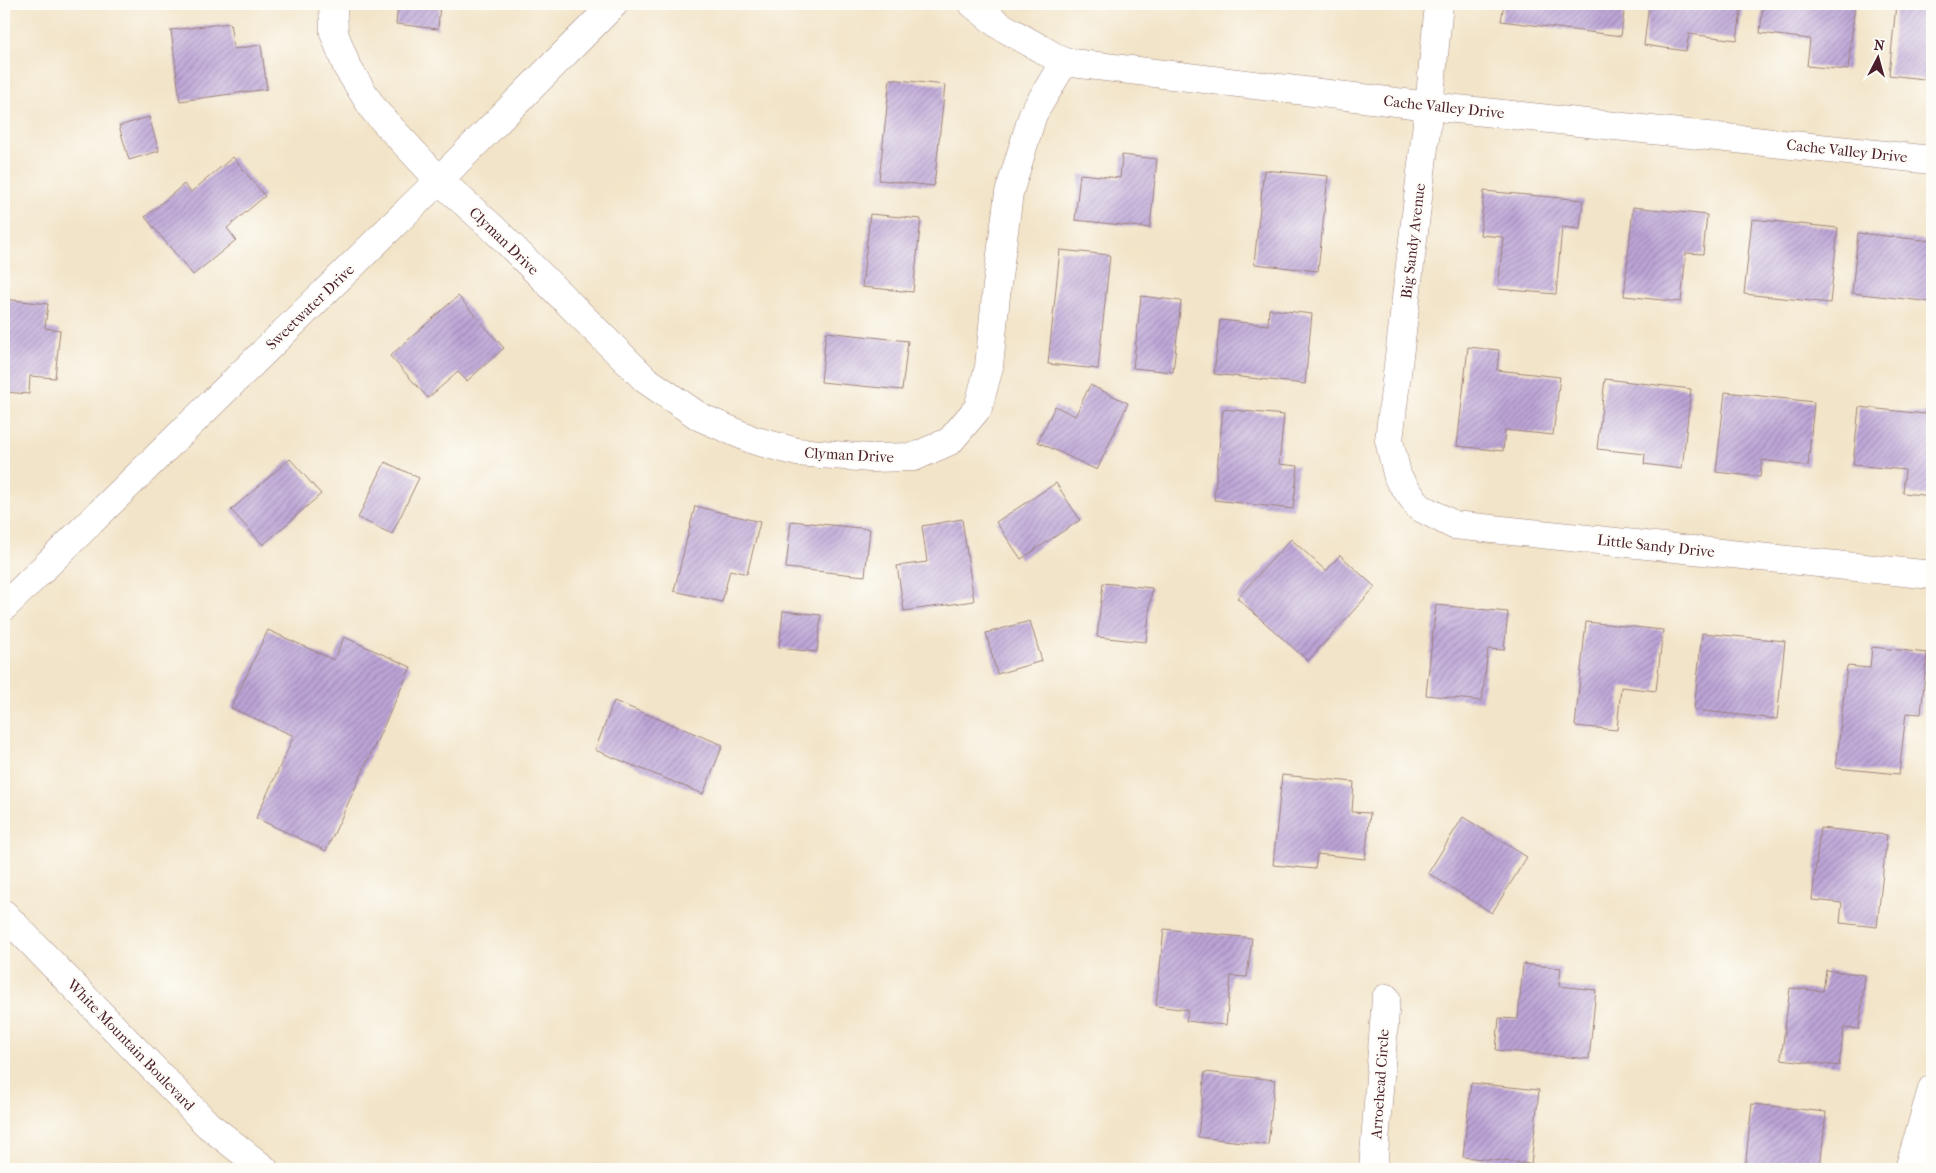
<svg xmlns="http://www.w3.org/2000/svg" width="1936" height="1173" font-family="'IM FELL French Canon',serif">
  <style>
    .building { fill: url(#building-hatch) }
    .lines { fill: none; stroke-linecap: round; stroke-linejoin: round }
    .minor-casing { stroke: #9e827a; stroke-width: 29 }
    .tertiary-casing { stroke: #9e827a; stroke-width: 29 }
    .minor { stroke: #fff; stroke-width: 28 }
    .tertiary { stroke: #fff; stroke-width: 28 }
    .labels { text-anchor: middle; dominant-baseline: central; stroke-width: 4.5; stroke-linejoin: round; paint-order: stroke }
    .street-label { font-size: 15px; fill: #4a1f2b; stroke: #fdfcf7 }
  </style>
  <defs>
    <pattern id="building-hatch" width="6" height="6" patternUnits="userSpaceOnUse" patternTransform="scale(1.25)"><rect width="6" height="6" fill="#bca5d7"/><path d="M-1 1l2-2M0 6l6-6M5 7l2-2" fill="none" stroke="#9b86af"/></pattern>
  </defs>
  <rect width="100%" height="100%" fill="#fdfcf7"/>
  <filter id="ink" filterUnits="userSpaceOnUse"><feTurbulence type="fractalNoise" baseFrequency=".02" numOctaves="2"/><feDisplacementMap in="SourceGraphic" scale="10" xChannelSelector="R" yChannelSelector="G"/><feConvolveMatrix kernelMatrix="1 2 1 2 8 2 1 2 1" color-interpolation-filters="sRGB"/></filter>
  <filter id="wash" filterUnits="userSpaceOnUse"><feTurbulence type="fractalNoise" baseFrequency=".0096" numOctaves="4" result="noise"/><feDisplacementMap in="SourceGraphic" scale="20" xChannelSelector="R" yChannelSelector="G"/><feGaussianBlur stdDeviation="1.12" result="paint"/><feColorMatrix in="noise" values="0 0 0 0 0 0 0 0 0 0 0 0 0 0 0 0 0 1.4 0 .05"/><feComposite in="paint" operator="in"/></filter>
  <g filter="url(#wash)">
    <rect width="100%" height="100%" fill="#f2e4c8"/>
    <g id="blocks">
      <path class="building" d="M398,4H440L438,29L396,24Z
        M1504,4H1625L1621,36L1501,21Z
        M1649,4H1742L1737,40L1689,34L1686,51L1644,45Z
        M1763,4H1855L1848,70L1807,66L1810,39L1760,33Z
        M1896,4H1932V80L1889,75Z
        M230,23L234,49L261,45L267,89L180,101L171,30Z
        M890,79L945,85L934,186L879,180Z
        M149,117L159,151L129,160L119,126Z
        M1122,155L1157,159L1150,228L1075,220L1080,174L1120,178Z
        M233,157L265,196L227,228L236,240L193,275L145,217L184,184L191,192Z
        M1264,170L1328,176L1318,271L1254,264Z
        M1484,191L1583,200L1580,229L1562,227L1556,294L1498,289L1503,237L1480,235Z
        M1633,207L1707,215L1703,254L1686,253L1681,302L1624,296Z
        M870,214L921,219L913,292L862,287Z
        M1752,219L1838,228L1830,303L1744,294Z
        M1858,233L1932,241V302L1852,293Z
        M1060,250L1110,255L1098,369L1048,364Z
        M458,296L504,348L467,381L458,372L428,398L390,356Z
        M1141,296L1181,301L1173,372L1133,368Z
        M4,299L48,304L45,328L60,330L55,378L30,376L29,394L4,392Z
        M1269,309L1312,314L1305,384L1214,374L1220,320L1268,325Z
        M826,332L908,341L902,390L821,382Z
        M1468,347L1499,350L1497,370L1560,377L1553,435L1505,430L1503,451L1457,446Z
        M1605,379L1691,389L1682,469L1644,464L1645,454L1597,449Z
        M1090,385L1128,403L1097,470L1038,442L1055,406L1075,416Z
        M1725,392L1814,402L1808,466L1762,460L1760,477L1716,472Z
        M1927,395H1932V496L1903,493L1905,470L1853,465L1859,407L1925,414Z
        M1223,409L1284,415L1279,464L1298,466L1293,509L1214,500Z
        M290,459L321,494L263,545L231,510Z
        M385,462L419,478L392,534L358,518Z
        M1056,483L1080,520L1021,559L996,522Z
        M695,506L760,522L747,574L730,570L722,602L674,591Z
        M962,519L974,601L904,611L897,566L927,562L922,526Z
        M791,521L870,529L865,576L786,568Z
        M1291,539L1326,571L1340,555L1375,587L1308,661L1237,598Z
        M1103,583L1152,588L1146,642L1097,637Z
        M1436,605L1508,612L1504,650L1488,649L1482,701L1426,695Z
        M783,611L821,615L817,652L779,648Z
        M1030,621L1042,661L997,674L986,633Z
        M1586,622L1663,630L1656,691L1621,687L1617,730L1575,726Z
        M268,630L334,660L344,637L411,667L326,851L256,818L294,736L231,708Z
        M1702,633L1785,641L1777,719L1694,710Z
        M1872,647L1927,653L1921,714L1906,713L1899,774L1836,768L1847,666L1870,668Z
        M614,701L723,745L703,794L595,750Z
        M1282,775L1354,782L1352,812L1370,813L1365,859L1317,854L1315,869L1273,865Z
        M1463,817L1527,857L1492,913L1428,873Z
        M1820,828L1887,835L1877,927L1840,923L1842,903L1812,900Z
        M1164,929L1252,938L1247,977L1231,976L1226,1025L1186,1021L1188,1010L1156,1006Z
        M1523,964L1561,968L1559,986L1596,990L1589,1059L1496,1050L1499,1018L1518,1019Z
        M1826,970L1865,975L1859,1029L1844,1028L1839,1066L1781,1059L1790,988L1823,991Z
        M1205,1072L1275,1080L1268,1145L1198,1137Z
        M1471,1083L1539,1090L1531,1164L1463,1157Z
        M1752,1104L1826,1112L1820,1169L1745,1168Z"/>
    </g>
  </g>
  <g filter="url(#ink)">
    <use href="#blocks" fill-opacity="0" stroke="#9e827a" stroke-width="1"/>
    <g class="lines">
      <defs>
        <path id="minor" d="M333,4L334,33L347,67L374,110L439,180L493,228L646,380L700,417L753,440L797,452L870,458L914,457L950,441L978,408L989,367L997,285L1009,193L1033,114L1064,62
          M973,4L999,25L1064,62L1429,106L1932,160
          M1439,4L1429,106L1389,440L1398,478L1419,507L1454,525L1932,575
          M1373,1169L1386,998
          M1909,1169L1932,1089"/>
        <path id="tertiary" d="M4,607L439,180L614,4
          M4,914L208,1125L264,1169"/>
      </defs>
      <use href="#minor" class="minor-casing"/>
      <use href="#tertiary" class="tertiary-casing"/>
      <use href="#minor" class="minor"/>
      <use href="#tertiary" class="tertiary"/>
    </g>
  </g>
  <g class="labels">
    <g class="street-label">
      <text transform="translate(1444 107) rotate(6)">Cache Valley Drive</text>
      <text transform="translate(1847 151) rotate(6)">Cache Valley Drive</text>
      <text transform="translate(504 241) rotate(44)">Clyman Drive</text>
      <text transform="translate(1413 241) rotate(-83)">Big Sandy Avenue</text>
      <text transform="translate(310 307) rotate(-44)">Sweetwater Drive</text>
      <text transform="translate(849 455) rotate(3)">Clyman Drive</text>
      <text transform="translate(1656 546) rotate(6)">Little Sandy Drive</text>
      <text transform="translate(131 1045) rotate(46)">White Mountain Boulevard</text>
      <text transform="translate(1380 1084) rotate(-86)">Arroehead Circle</text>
    </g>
  </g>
  <rect width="1936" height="1173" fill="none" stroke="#fdfcf7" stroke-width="20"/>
  <g transform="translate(1878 58) rotate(6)" stroke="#fdfcf7" stroke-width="4" paint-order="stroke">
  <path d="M0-4L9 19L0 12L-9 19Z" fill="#4a1f2b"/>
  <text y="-8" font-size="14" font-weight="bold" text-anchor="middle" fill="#4a1f2b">N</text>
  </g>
</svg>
